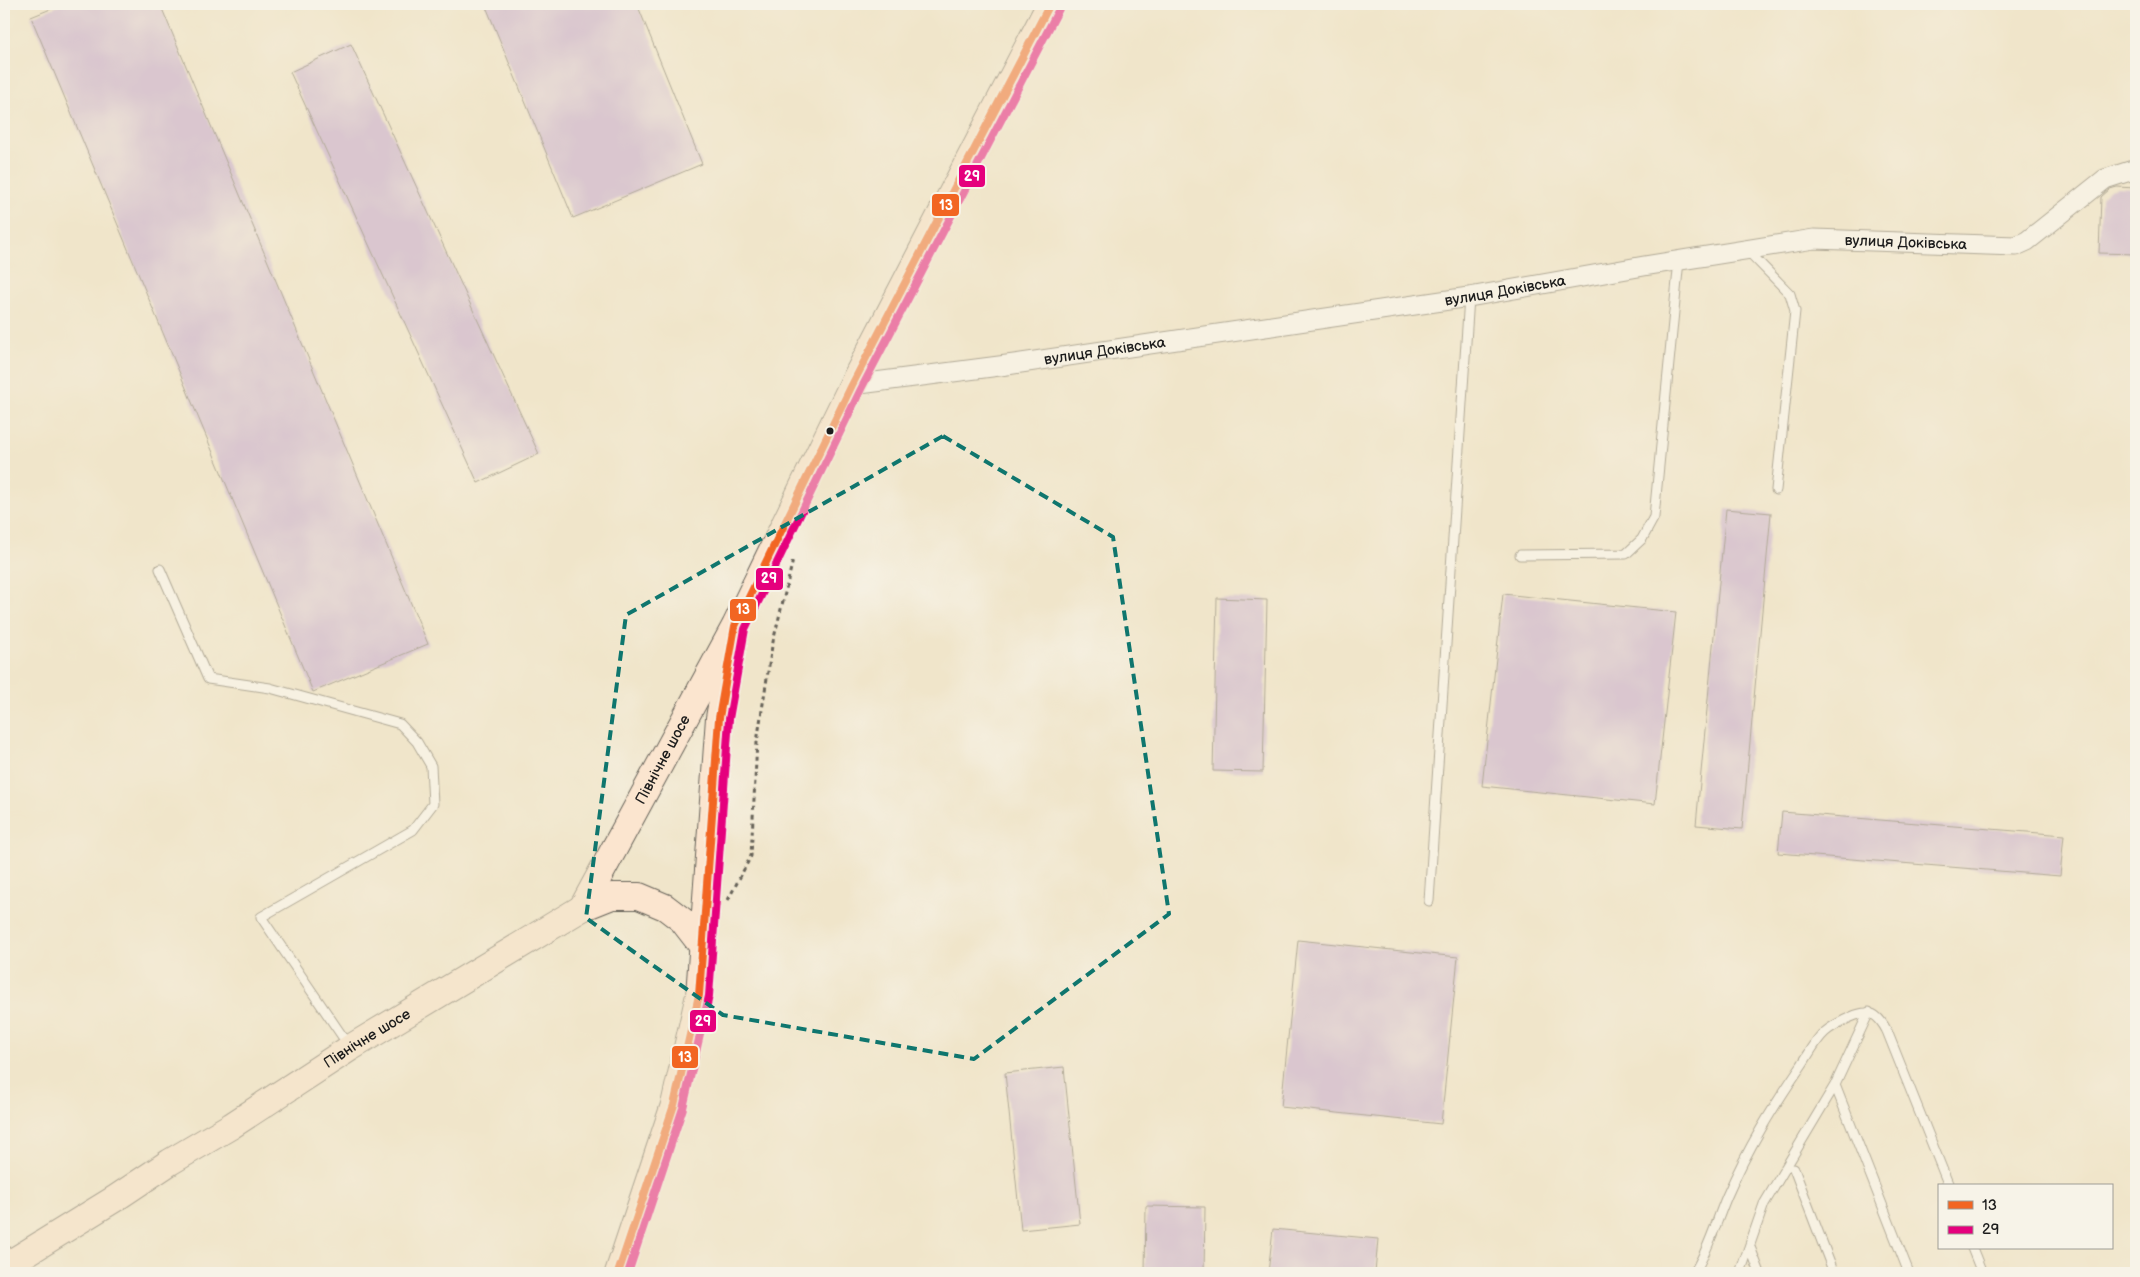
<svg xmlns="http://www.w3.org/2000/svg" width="2140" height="1277" font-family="'Balsamiq Sans',sans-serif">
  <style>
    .building { fill: #bea1d4 }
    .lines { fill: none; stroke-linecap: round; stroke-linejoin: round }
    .lane-casing { stroke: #666259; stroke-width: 11 }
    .street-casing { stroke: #666259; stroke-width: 21 }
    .secondary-casing { stroke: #666259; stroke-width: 28 }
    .path { stroke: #666259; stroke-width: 3; stroke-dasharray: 4 4; stroke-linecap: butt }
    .lane { stroke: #fff; stroke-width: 9 }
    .street { stroke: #fff; stroke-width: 19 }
    .secondary { stroke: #fbe5cf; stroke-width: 26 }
    .bus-1-casing { stroke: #f7f3e8; stroke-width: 11 }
    .bus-2-casing { stroke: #f7f3e8; stroke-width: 11 }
    .bus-1 { stroke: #f26522; stroke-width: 8 }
    .bus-2 { stroke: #e5007d; stroke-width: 8 }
    .marked { fill: none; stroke: #0f766e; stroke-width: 4; stroke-dasharray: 10 6; stroke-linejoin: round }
    .bus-dot { fill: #1c1c1c; stroke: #f7f3e8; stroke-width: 2 }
    .labels { text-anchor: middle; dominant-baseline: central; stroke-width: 4; stroke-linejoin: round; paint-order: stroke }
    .street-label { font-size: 15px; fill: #1c1c1c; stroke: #f7f3e8 }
    .line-badge { stroke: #f7f3e8; stroke-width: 2 }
    .badge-label { font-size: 14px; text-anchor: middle; font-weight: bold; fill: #fff }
  </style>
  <rect width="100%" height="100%" fill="#f7f3e8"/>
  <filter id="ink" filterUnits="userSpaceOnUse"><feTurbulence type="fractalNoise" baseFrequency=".02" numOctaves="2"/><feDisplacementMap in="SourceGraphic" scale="10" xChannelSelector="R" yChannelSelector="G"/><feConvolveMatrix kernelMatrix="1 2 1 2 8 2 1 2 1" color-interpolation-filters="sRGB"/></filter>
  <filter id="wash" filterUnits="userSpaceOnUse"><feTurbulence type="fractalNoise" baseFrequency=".0096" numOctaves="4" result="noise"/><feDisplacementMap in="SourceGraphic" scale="20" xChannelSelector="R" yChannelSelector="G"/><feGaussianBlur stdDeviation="1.12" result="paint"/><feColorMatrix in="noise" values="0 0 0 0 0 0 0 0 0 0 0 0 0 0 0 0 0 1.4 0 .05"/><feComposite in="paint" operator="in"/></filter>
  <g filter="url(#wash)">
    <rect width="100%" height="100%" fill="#f0e5ca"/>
    <g id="blocks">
      <path class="building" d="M63,4H160L428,644L313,692L31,17Z
        M485,4H637L702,164L573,218Z
        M351,44L539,454L478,483L290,72Z
        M2117,187L2136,188V254L2099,253L2101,197L2110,189Z
        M1726,509L1771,513L1742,829L1696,825Z
        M1503,594L1676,612L1655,804L1482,786Z
        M1217,598L1267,600L1263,772L1213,771Z
        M1782,812L2064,835L2060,876L1778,853Z
        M1298,940L1458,957L1441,1124L1281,1107Z
        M1064,1067L1080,1224L1021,1230L1005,1073Z
        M1146,1206L1205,1207L1204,1273H1145Z
        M1273,1229L1378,1239L1375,1273H1268Z"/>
    </g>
  </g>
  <g filter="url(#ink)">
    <use href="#blocks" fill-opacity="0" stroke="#666259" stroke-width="1"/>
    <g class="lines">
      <defs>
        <path id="lane" d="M1747,250L1790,294L1795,311L1776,490
          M1520,555L1626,554L1642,539L1654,517L1679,260
          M160,569L208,679L270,688L400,724L417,742L431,766L433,804L413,830L261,917L349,1046
          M1429,901L1469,297
          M1835,1085L1909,1273
          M1794,1169L1834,1273
          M1750,1247L1760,1273
          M1972,1248L1982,1273
          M1694,1273C1709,1249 1716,1222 1727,1196C1748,1148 1771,1110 1801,1066C1808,1056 1815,1041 1825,1032C1833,1025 1842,1021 1851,1017C1870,1008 1878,1014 1887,1031L1949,1186
          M1740,1273L1764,1204L1835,1085L1869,1012"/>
        <g id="street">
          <path id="s1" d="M852,385L1007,365L1469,297L1644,266L1814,239L2016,246L2027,241L2105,179L2136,169"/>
        </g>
        <g id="secondary">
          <path id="s2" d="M582,908L735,626L852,385L1050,4"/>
          <path id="s3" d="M4,1267L116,1198L170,1162L231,1126L350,1048L582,908L612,896H639L665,907L682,920L703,947"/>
          <path d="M618,1273L674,1105L699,995L719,718L731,649"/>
        </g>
      </defs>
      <use href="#lane" class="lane-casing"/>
      <use href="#street" class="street-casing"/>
      <use href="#secondary" class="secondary-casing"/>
      <path class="path" d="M728,900L751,856L757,742L772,646L793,560"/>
      <use href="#lane" class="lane"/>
      <use href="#street" class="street"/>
      <use href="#secondary" class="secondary"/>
      <defs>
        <path id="bus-1" d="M618,1273L674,1105L699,995L719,718L735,626L852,385L1050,4"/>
        <path id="bus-2" d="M628,1273L683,1108L709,996L729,719L745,629L861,389L1059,9"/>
      </defs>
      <use href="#bus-1" class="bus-1-casing"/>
      <use href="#bus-2" class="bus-2-casing"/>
      <use href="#bus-1" class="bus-1"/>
      <use href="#bus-2" class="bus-2"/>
    </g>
  </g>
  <path d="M0 0H2140V1277H0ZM943,436L1113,537L1169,914L974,1059L723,1015L586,918L626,615Z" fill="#f0e5ca" fill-opacity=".55" fill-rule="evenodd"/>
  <path class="marked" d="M943,436L1113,537L1169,914L974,1059L723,1015L586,918L626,615Z"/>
  <circle class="bus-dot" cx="830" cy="431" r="4.5"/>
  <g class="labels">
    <g class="street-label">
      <text stroke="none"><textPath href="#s1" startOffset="1065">вулиця Доківська</textPath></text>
      <text stroke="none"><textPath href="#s1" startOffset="660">вулиця Доківська</textPath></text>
      <text stroke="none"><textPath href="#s1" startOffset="255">вулиця Доківська</textPath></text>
      <text stroke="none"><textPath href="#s2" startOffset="169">Північне шосе</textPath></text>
      <text stroke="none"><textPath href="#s3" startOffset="429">Північне шосе</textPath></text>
    </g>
  </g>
  <g class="line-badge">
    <rect x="958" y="164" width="28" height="24" rx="5" fill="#e5007d"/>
    <rect x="931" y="193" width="29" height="24" rx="5" fill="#f26522"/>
    <rect x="755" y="567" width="29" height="24" rx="5" fill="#e5007d"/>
    <rect x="729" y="598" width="28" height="24" rx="5" fill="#f26522"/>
    <rect x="689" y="1009" width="28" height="24" rx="5" fill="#e5007d"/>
    <rect x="671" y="1045" width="28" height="24" rx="5" fill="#f26522"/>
  </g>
  <g class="badge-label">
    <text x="972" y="181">29</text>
    <text x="946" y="210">13</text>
    <text x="769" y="583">29</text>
    <text x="743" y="614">13</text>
    <text x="703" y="1026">29</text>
    <text x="685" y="1062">13</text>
  </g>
  <rect width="2140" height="1277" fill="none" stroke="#f7f3e8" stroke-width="20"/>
  <rect x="1938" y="1184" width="175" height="65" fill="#f7f3e8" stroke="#9f9d96"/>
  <rect x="1948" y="1201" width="25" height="8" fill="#f26522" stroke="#9f9d96"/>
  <text x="1982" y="1210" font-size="15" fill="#1c1c1c">13</text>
  <rect x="1948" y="1226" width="25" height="8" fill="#e5007d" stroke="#9f9d96"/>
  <text x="1982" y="1234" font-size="15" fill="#1c1c1c">29</text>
</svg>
